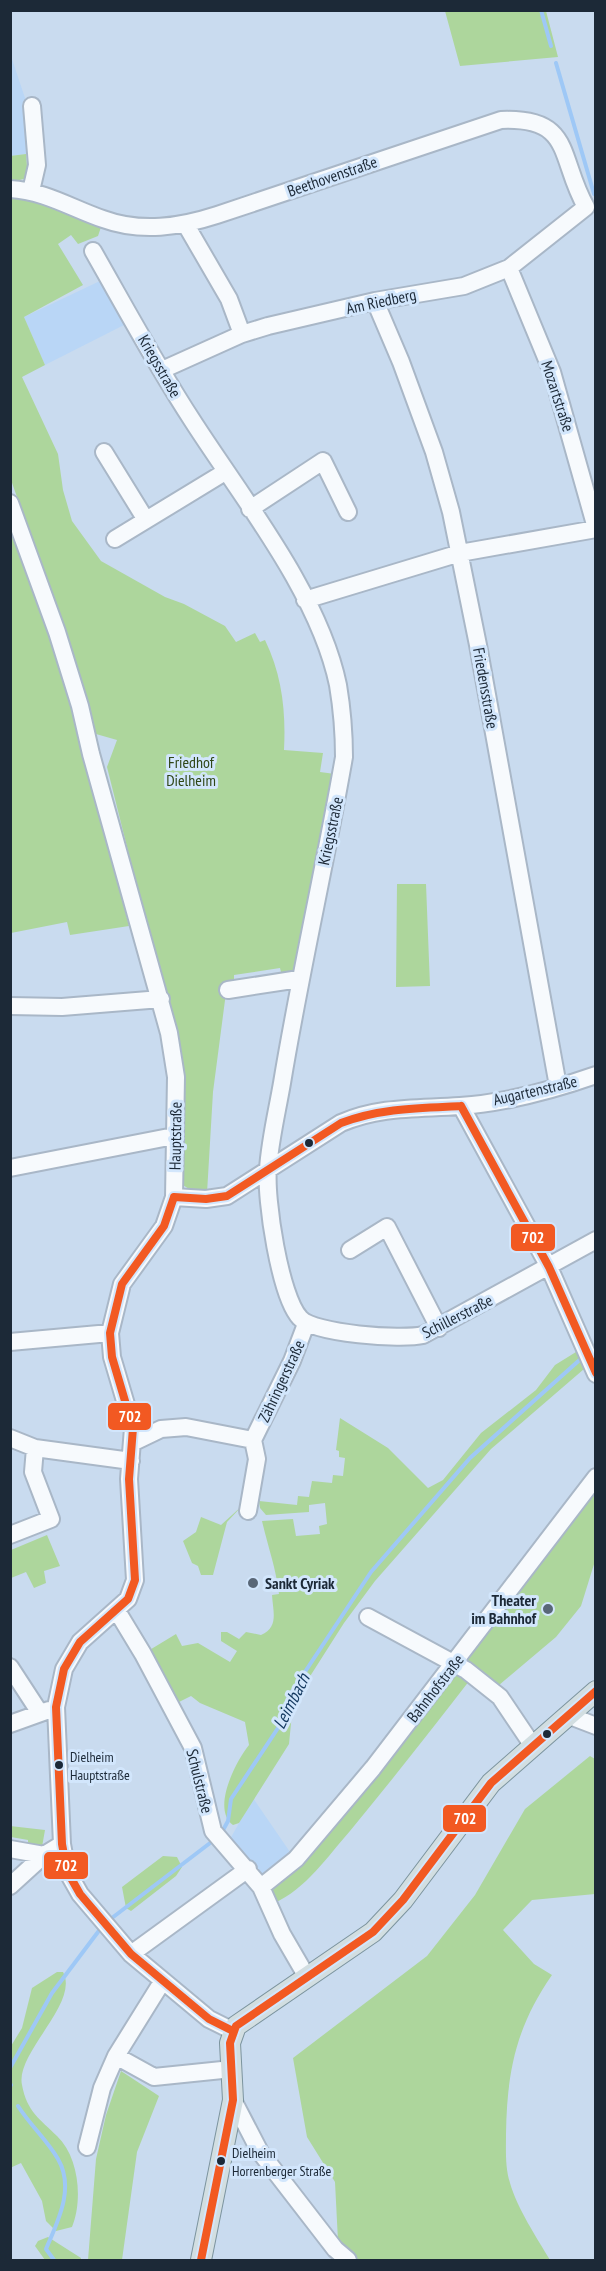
<svg xmlns="http://www.w3.org/2000/svg" width="606" height="2271" font-family="'PT Sans Narrow',sans-serif">
  <style>
    .built { fill: #b9d6f6 }
    .green { fill: #add69c }
    .lines { fill: none; stroke-linecap: round; stroke-linejoin: round }
    .stream { stroke: #9ec8f6; stroke-width: 4 }
    .minor-casing { stroke: #a9b7c7; stroke-width: 20 }
    .major-casing { stroke: #7c949e; stroke-width: 22 }
    .minor { stroke: #f7fafd; stroke-width: 16 }
    .major { stroke: #d2dee1; stroke-width: 20 }
    .bus-1-casing { stroke: #d2e6fc; stroke-width: 12 }
    .bus-1 { stroke: #f25922; stroke-width: 8 }
    .bus-dot { fill: #1c2937; stroke: #d2e6fc; stroke-width: 2 }
    .poi-dot { fill: #596777; stroke: #d2e6fc; stroke-width: 2 }
    .labels { text-anchor: middle; dominant-baseline: central; stroke-width: 6; stroke-linejoin: round; paint-order: stroke }
    .bus-label { font-size: 14px; fill: #1c2937; stroke: #d2e6fc; text-anchor: start }
    .street-label { font-size: 16px; fill: #1c2937; stroke: #d2e6fc }
    .park-label { font-size: 16px; fill: #2f4616; stroke: #d2e6fc }
    .poi-label { font-size: 16px; font-weight: bold; fill: #1c2937; stroke: #d2e6fc; text-anchor: start }
    .water-label { font-size: 18px; font-style: italic; fill: #14395f; stroke: #d2e6fc }
    .line-badge { stroke: #d2e6fc; stroke-width: 2 }
    .badge-label { font-size: 16px; text-anchor: middle; font-weight: bold; fill: #fff }
  </style>
  <rect width="100%" height="100%" fill="#c9dbef"/>
  <path class="built" d="M10,53L25,98L30,138L26,154L11,156Z
    M102,280L124,325L45,365L24,317Z
    M253,1798L290,1852L279,1868L264,1876L256,1873L229,1841Z"/>
  <path class="green" d="M445,11H546L558,57L460,66Z
    M26,154L28,178L11,182L10,156Z
    M10,197L40,202L101,227L98,236L78,244L71,235L58,244L83,285L24,317L45,365L22,377L58,454L63,490L72,521L101,561L165,597L184,604L225,626L236,642L255,633L260,642L265,640C282,675 286,711 284,750L323,753L320,772L335,774L293,974L282,976L280,968L234,975V984L227,985L213,1092L207,1193L192,1191L183,1185L179,1169L151,943L107,767L117,740L96,734L65,633L11,480Z
    M10,520L56,649L129,926L70,935L67,922L11,933Z
    M397,884H426L430,986L396,987Z
    M576,1352L584,1369L491,1449L375,1581L344,1623L293,1703L289,1744L239,1823L233,1825C211,1809 236,1761 249,1745L245,1722L200,1703L191,1696L171,1706L143,1654L176,1634L182,1646L198,1643L230,1662L237,1651L221,1641V1632H227L239,1639L246,1632L261,1635C279,1627 273,1612 272,1595L279,1594C276,1568 268,1547 262,1521L293,1519L296,1536L320,1534L319,1526L327,1524L325,1503L309,1505V1512L266,1515L260,1508L259,1501L297,1505L298,1496L309,1497L312,1481L332,1483L333,1475L343,1476L345,1458L339,1457V1451L336,1450L340,1418L388,1448L428,1488L443,1480L481,1433L536,1390L555,1365Z
    M595,1477V1561L581,1606L556,1637L492,1691L473,1676C433,1728 392,1780 350,1831C327,1857 306,1889 274,1903L271,1896L276,1882Z
    M243,1505L227,1522L213,1575H201L198,1566L192,1563L183,1541L196,1532L201,1517L221,1525Z
    M47,1535L60,1566L44,1571L46,1583L34,1588L26,1572L11,1578V1550Z
    M590,1756L595,1759V1894L532,1900L503,1930L534,1964L552,1975C516,2027 507,2071 506,2134C506,2150 505,2167 510,2183C517,2208 537,2238 550,2260H358L338,2241L335,2182L307,2137L293,2058L427,1956L475,1895L525,1809Z
    M10,1826L45,1830L42,1847H28V1840L11,1837Z
    M163,1856L177,1857L182,1867L176,1876L131,1911L126,1908L122,1887Z
    M57,1972H63C80,2003 15,2053 22,2085C27,2112 40,2119 57,2136C79,2157 83,2200 72,2227L56,2231L46,2221L42,2201L21,2163L10,2168L11,2046L22,2028L32,1988Z
    M121,2071L159,2096L137,2152L122,2260H88L96,2159L106,2115Z
    M48,2237L81,2258V2260H45L35,2246L38,2241Z"/>
  <g class="lines">
    <path class="stream" d="M541,10L551,46
      M556,63L594,194
      M222,1832L228,1821L231,1799L280,1725L289,1696L371,1572L470,1458L584,1356
      M108,1921L214,1840
      M10,2068L52,1993L101,1928
      M10,2084L11,2085
      M18,2106C30,2125 47,2140 58,2159C75,2188 58,2221 46,2249L54,2260"/>
    <defs>
      <path id="minor" d="M10,189C45,191 71,208 103,219C141,233 180,227 217,215L501,120C574,117 558,158 586,207L509,268L464,286L375,301L268,326L242,334L162,370
        M31,191L37,165L32,106
        M186,225L229,299L242,334
        M93,251C125,307 156,365 192,420C242,498 319,593 338,685C342,709 344,733 344,757C325,866 300,974 282,1083C277,1112 270,1140 268,1169C265,1198 280,1297 300,1318C314,1334 402,1340 423,1335L596,1240
        M509,268L552,372L596,528
        M375,301L401,362L434,452L451,512L478,645L558,1086
        M104,452L146,520
        M10,503L57,632L80,706L91,754L169,1033L176,1077L174,1197L164,1226L122,1284L110,1333L112,1357L133,1428L129,1479L135,1580L128,1599L80,1642L64,1669L56,1707L62,1844L67,1871L80,1894L131,1954L209,2019L233,2031
        M250,509L323,461L348,512
        M115,539L225,472
        M305,600L460,553L596,529
        M228,990L299,979
        M10,1006L62,1007L161,999
        M461,1106L549,1267L596,1374
        M10,1168L174,1136
        M174,1197L206,1199L227,1196L341,1123C380,1106 418,1109 460,1106C504,1103 553,1090 596,1075
        M350,1250L387,1227L439,1328
        M10,1342L110,1333
        M10,1438L35,1448L131,1461
        M134,1442L161,1429L186,1427L253,1440L292,1361L306,1324
        M248,1511L257,1459L253,1440
        M10,1535L51,1519L33,1472L35,1448
        M117,1611L143,1654L193,1748L213,1831L261,1887L282,1934L307,1977
        M368,1617L466,1670L500,1697L533,1746
        M10,1667L40,1713
        M570,1716L596,1726
        M10,1724L49,1710
        M10,1849L44,1855
        M10,1886L44,1855L62,1844
        M261,1887L296,1859L373,1768L596,1477
        M131,1954L248,1869
        M116,2056L154,2077L232,2069
        M233,2100L260,2152L335,2249L348,2260
        M87,2147L102,2088L116,2056L162,1982"/>
      <path id="major" d="M201,2260L233,2100L230,2043L236,2026L373,1932L403,1900L491,1783L596,1691"/>
    </defs>
    <use href="#minor" class="minor-casing"/>
    <use href="#major" class="major-casing"/>
    <use href="#minor" class="minor"/>
    <use href="#major" class="major"/>
    <defs>
      <path id="bus-1" d="M461,1106L549,1267L596,1373
        M174,1197L164,1226L122,1284L110,1333L112,1357L133,1428L129,1479L135,1580L128,1599L80,1642L64,1669L56,1707L62,1844L67,1871L80,1894L131,1954L209,2019L233,2031
        M174,1197L206,1199L227,1196L341,1123C380,1108 420,1108 461,1106
        M201,2260L233,2100L230,2043L236,2026L373,1932L403,1900L491,1783L596,1691"/>
    </defs>
    <use href="#bus-1" class="bus-1-casing"/>
    <use href="#bus-1" class="bus-1"/>
  </g>
  <g class="bus-dot">
    <circle cx="309" cy="1143" r="5"/>
    <circle cx="547" cy="1734" r="5"/>
    <circle cx="59" cy="1765" r="5"/>
    <circle cx="221" cy="2161" r="5"/>
  </g>
  <g class="poi-dot">
    <circle cx="253" cy="1583" r="6"/>
    <circle cx="548" cy="1609" r="6"/>
  </g>
  <g class="labels">
    <g class="bus-label">
      <text x="70" y="1757">Dielheim<tspan x="70" dy="18">Hauptstraße</tspan></text>
      <text x="232" y="2153">Dielheim<tspan x="232" dy="18">Horrenberger Straße</tspan></text>
    </g>
    <g class="street-label">
      <text transform="translate(332 176) rotate(-19)">Beethovenstraße</text>
      <text transform="translate(381 301) rotate(-12)">Am Riedberg</text>
      <text transform="translate(160 366) rotate(60)">Kriegsstraße</text>
      <text transform="translate(558 396) rotate(72)">Mozartstraße</text>
      <text transform="translate(486 688) rotate(80)">Friedensstraße</text>
      <text transform="translate(330 831) rotate(-78)">Kriegsstraße</text>
      <text transform="translate(535 1090) rotate(-13)">Augartenstraße</text>
      <text transform="translate(175 1136) rotate(-89)">Hauptstraße</text>
      <text transform="translate(457 1316) rotate(-27)">Schillerstraße</text>
      <text transform="translate(281 1381) rotate(-65)">Zähringerstraße</text>
      <text transform="translate(435 1688) rotate(-52)">Bahnhofstraße</text>
      <text transform="translate(200 1781) rotate(76)">Schulstraße</text>
    </g>
    <g class="park-label">
      <text x="191" y="762">Friedhof<tspan x="191" dy="18">Dielheim</tspan></text>
    </g>
    <g class="poi-label">
      <text x="265" y="1583">Sankt Cyriak</text>
      <text x="536" y="1600" text-anchor="end">Theater<tspan x="536" dy="18">im Bahnhof</tspan></text>
    </g>
    <g class="water-label">
      <text transform="translate(291 1701) rotate(-63)">Leimbach</text>
    </g>
  </g>
  <g class="line-badge">
    <rect x="510" y="1223" width="46" height="29" rx="6" fill="#f25922"/>
    <rect x="107" y="1402" width="45" height="29" rx="6" fill="#f25922"/>
    <rect x="442" y="1804" width="45" height="29" rx="6" fill="#f25922"/>
    <rect x="43" y="1851" width="46" height="29" rx="6" fill="#f25922"/>
  </g>
  <g class="badge-label">
    <text x="533" y="1243">702</text>
    <text x="130" y="1422">702</text>
    <text x="465" y="1824">702</text>
    <text x="66" y="1871">702</text>
  </g>
  <rect width="606" height="2271" fill="none" stroke="#1c2937" stroke-width="24"/>
</svg>
